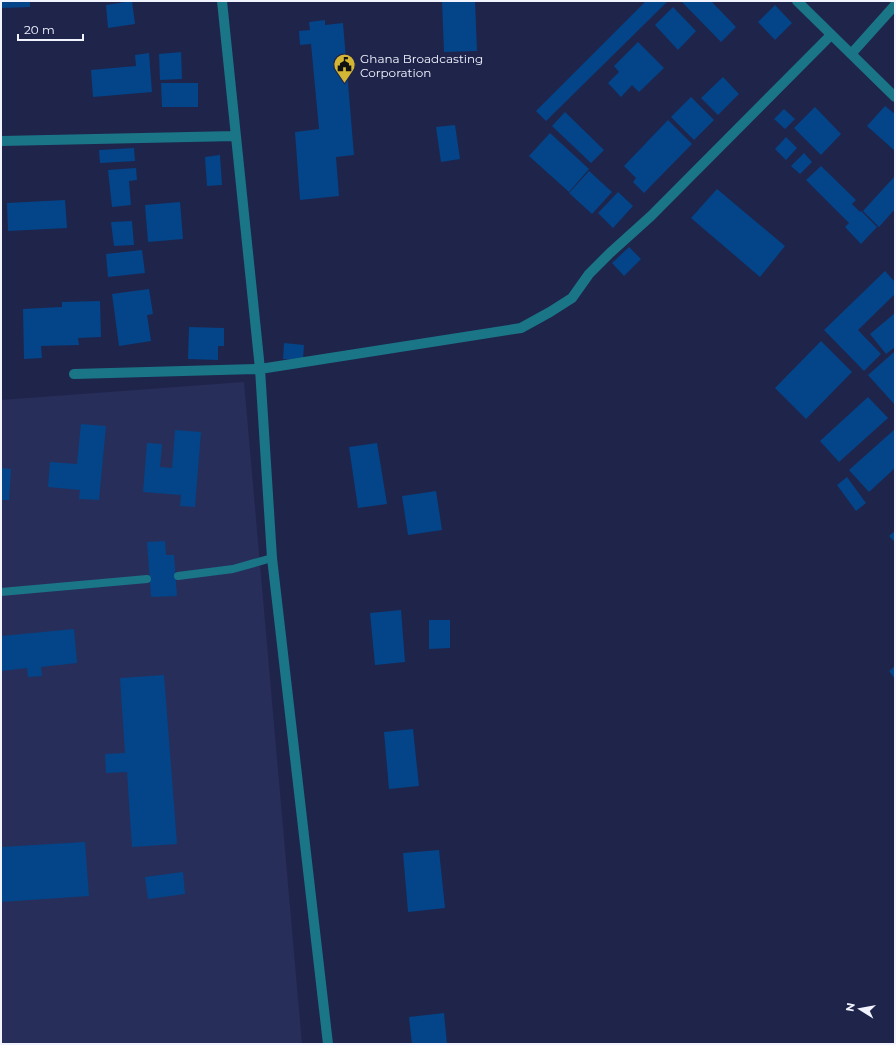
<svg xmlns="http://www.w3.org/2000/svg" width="896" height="1045" font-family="Montserrat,sans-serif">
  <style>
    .built { fill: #282e5a }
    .building { fill: #034588 }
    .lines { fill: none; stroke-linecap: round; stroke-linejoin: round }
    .lane { stroke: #1a7587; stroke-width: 8 }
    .street { stroke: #1a7587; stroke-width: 10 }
    .labels { text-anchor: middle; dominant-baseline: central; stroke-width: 3; stroke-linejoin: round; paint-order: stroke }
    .poi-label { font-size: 12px; fill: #f1f4ff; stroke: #1f244b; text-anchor: start }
  </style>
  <rect width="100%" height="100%" fill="#1f244b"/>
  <path class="built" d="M244,382L302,1044H1V400Z"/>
  <path class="building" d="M1,1H30V7L1,8Z
    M132,1L135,24L108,28L106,5Z
    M442,1H475L477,51L444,52Z
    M646,1H668L546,121L536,111Z
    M681,1H711L736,27L721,42Z
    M775,5L792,23L775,40L758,22Z
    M673,7L696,31L678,50L655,25Z
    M325,20V25L343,23L354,155L336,157L339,196L300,200L295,132L319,129L311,44L300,45L299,31L310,30L309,22Z
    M638,42L664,68L639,92L632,85L621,97L608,83L619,72L614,66Z
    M181,52L182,79L160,80L159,54Z
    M149,53L152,92L93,97L91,70L136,66L135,55Z
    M723,77L739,94L718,115L701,98Z
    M161,83H198V107H162Z
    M691,97L714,120L694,140L671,117Z
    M885,106L895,114V151L867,126Z
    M815,107L841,134L821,155L794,128Z
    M784,109L795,119L785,129L774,119Z
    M565,112L604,150L591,163L552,126Z
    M668,120L692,144L644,193L633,182L636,178L624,166Z
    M455,125L460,159L441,162L436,127Z
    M550,133L589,169L569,192L529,156Z
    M786,137L797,148L786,160L775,149Z
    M134,148L135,161L100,163L99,150Z
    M804,153L812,162L800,174L791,166Z
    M220,155L222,185L207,186L205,157Z
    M821,166L856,200L852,204L860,212L861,211L877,227L861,244L845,227L849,223L806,180Z
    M136,168L137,180L129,181L131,205L112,207L108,170Z
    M589,171L612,192L592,214L569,193Z
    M895,176V209L879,227L863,211Z
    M717,189L785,246L760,277L691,218Z
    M618,192L633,206L613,228L598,213Z
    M65,200L67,228L8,231L7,203Z
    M180,202L183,239L148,242L145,205Z
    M132,221L134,245L114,246L111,222Z
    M629,247L641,259L624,276L612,263Z
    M142,250L145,273L108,277L106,254Z
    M885,271L895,282V294L858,330L881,354L864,371L824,330Z
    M149,289L153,314L147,315L151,341L119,346L112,294Z
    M100,301L101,337L78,338L79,345L41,346L42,358L24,359L23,309L62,307V302Z
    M895,313V347L886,354L870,334Z
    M189,327L224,328V346H218V360L188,359Z
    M821,341L852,372L806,419L775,388Z
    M284,343L304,345L303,360L283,359Z
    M894,352L895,353V405L868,375Z
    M868,397L888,418L839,462L820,441Z
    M81,424L106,426L99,500L79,499L80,490L48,487L50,462L77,464Z
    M895,429V468L869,492L849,470Z
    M175,430L201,432L195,507L180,506L181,495L143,492L147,443L162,444L160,467L172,468Z
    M377,443L387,504L358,508L349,447Z
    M1,468L11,469L9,500H1Z
    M847,477L866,503L856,511L837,485Z
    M436,491L442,530L408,535L402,496Z
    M895,531V542L889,536Z
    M165,541L166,555H174L177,596L151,597L147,542Z
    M401,610L405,662L375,665L370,613Z
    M429,620H450V648L429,649Z
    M74,629L77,663L41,667L42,676L28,677L27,668L1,671V636Z
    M895,666V679L889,671Z
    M164,675L177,844L132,847L127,772L106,773L105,754L125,753L120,678Z
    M413,729L419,786L389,789L384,732Z
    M85,842L89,896L1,902V847Z
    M439,850L445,908L408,912L403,853Z
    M183,872L185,894L148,899L145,877Z
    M444,1013L447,1044H412L409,1017Z"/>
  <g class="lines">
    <path class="lane" d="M178,576L233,569L272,558
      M1,592L147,579"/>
    <path class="street" d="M222,1L260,369L272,558L328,1044
      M797,1L895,97
      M852,53L895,5
      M1,141L236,136
      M74,374L260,369L521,328L550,312L572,298L589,274L610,253L651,216L831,35"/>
  </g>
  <defs>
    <symbol id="civic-pin" viewBox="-11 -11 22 30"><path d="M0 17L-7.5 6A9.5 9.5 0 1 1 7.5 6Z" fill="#d4b635" stroke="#1f244b"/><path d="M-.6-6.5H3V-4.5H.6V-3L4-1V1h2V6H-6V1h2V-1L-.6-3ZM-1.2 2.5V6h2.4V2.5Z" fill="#111"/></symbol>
  </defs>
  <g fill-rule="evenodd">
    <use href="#civic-pin" x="332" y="52" width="25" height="34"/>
  </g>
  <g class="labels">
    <g class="poi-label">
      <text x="360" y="58">Ghana Broadcasting<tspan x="360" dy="14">Corporation</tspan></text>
    </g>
  </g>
  <rect width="896" height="1045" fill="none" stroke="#f1f4ff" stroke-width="4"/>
  <g transform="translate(860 1009) rotate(281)" stroke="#1f244b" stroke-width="3" paint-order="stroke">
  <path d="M0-3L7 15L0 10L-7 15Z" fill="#f1f4ff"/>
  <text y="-6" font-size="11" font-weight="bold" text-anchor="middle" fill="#f1f4ff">N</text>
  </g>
  <path d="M18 34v6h65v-6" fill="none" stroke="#f1f4ff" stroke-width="2"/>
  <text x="24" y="34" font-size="12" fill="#f1f4ff" stroke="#1f244b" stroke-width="3" paint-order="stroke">20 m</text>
</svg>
